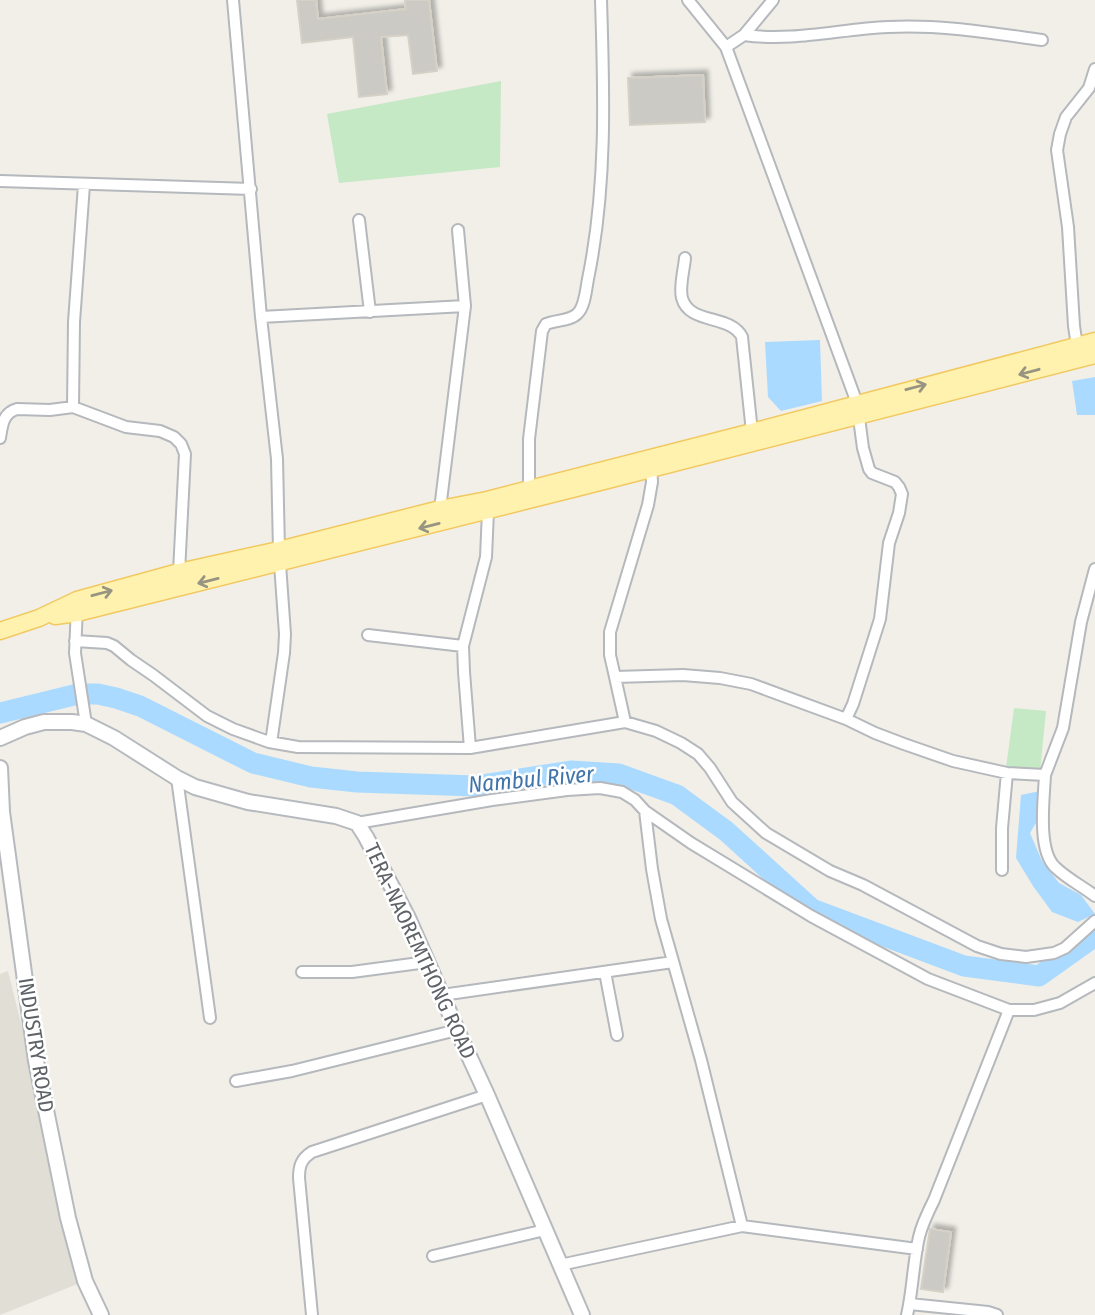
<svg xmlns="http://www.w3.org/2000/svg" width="1095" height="1315" font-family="'Fira Sans Condensed',sans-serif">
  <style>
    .education { fill: #e1ded6 }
    .green { fill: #c5e8c5 }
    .water { fill: #aadaff }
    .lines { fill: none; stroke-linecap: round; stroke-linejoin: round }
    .river { stroke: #aadaff; stroke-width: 21 }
    .building { fill: #cccac5; stroke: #d6d1c6; stroke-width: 2; filter: url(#shadow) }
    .street-casing { stroke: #b5b8bc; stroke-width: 14 }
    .secondary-casing { stroke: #b6babf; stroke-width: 18 }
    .primary-casing { stroke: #f2c960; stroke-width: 19 }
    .street { stroke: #fff; stroke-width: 10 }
    .secondary { stroke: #fff; stroke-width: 14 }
    .primary { stroke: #fff2af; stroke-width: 16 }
    .oneway { stroke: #979581 }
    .labels { text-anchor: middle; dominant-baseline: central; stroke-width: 5; stroke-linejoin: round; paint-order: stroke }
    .street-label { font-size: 21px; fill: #5f6368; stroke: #fff }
    .water-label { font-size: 23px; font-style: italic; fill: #4174aa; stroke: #fff }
  </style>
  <defs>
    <filter id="shadow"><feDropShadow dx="4.5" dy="-4.5" stdDeviation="2" flood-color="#0004"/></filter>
  </defs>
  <rect width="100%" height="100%" fill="#f1efe8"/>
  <path class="education" d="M8,971L85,1281L0,1315V974Z"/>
  <path class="green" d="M501,81L500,167L339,183L327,114Z
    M1014,708L1046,711L1040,771L1006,768Z"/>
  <path class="water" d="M820,340L822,401L781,411L768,397L765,342Z
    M1095,377V415H1077L1072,381Z
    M1040,791V816L1030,833L1042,861L1059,883L1081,895L1095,914L1078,922L1052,912L1033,886L1016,858L1021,795Z"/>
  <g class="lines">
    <path class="river" d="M0,713L78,694H98L116,698L140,706L253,763L311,777L357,782L475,786L571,771L619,774L677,795L726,831L812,909L964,966L1039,976L1095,936"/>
  </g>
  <path class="building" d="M297,0H316L318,19L406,9L405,0H429L437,71L413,74L408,35L381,37L387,94L359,97L353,37L302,43Z
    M703,75L705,122L630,125L628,78Z
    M930,1229L951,1232L943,1292L921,1289Z"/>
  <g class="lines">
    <defs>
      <path id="street" d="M688,0L726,47L857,403L863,448L869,469L872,473L895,482L899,487L902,494L899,513L889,543L880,619L853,704L846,719
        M744,35C793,42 840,29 888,27C940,24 991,33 1042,40
        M726,47L744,35L773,0
        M0,181L251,189
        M359,220L370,312
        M685,258C684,270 679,287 682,298C689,325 731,314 742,337L752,432
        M261,317L465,306
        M1077,346L1074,326L1068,227L1057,150L1060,134L1066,117L1089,88L1095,69
        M73,407L74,322L84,185
        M0,438C2,425 3,413 17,409L50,410L73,407L126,427L160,431L174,437L181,444L185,454L179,572
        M651,464L652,482L648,505L610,632V655L615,677L683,675L720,678L751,684L846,719L875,733L904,744L953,761L1007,773L1045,775L1063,728L1081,622L1095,569
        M529,494V439L542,331L546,324C555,320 570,321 577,314C585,307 586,289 588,279C607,187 604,93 601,0
        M440,509L465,306L458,230
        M77,606L75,653L86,724
        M368,635L463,646
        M75,641L107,643L114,646L131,660L153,675L207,716L233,729L269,742L272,736L284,653L285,634L279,550L277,459L261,317L233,0
        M615,677L625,722L656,731L681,743L698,754L710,768L732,802L766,833L830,871L863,885L977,946L1001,954L1026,957L1054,953L1065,948L1095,921
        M269,742L298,747L470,748L625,722
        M470,748L464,672L463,646L486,557L488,511
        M1045,775C1044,798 1037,850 1055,867C1066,878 1082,886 1095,896
        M177,778L210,1018
        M645,811L652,869L661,919L701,1060L742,1226
        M357,823L492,800L567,790L600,788L622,792L635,800L645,811L691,843L811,916L928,979L1009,1010H1034L1060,1003L1095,983
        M1002,870V828L1007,773
        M302,972H352L427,962
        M605,972L617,1035
        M442,995L673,962
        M236,1081L292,1071L457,1030
        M433,1256L545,1230
        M560,1265L742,1226L917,1249
        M910,1304L988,1312L997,1315
        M312,1315L299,1178C299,1166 301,1159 312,1152L487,1095
        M907,1315C913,1289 913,1263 919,1237C922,1224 928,1212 934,1200L1009,1010"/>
      <path id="secondary" d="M0,738L25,727L44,722H72L86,724L114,738L177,778L195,787L248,802L336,816L357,823L366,837L409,920L457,1030L487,1095L582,1315
        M0,768L2,812L36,1061L68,1218L85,1281L101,1315"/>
      <path id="primary" d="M55,616L77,613C417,529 756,443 1095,355
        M0,631L39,618L77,600L179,572L279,550L440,509L487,500L752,432L1095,341"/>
    </defs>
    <use href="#street" class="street-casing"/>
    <use href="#secondary" class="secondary-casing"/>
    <use href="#primary" class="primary-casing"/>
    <use href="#street" class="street"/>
    <use href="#secondary" class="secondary"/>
    <use href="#primary" class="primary"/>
  </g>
  <defs><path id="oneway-shaft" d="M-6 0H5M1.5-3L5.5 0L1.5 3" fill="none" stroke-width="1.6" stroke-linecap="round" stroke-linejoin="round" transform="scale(1.75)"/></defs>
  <g class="oneway">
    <use href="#oneway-shaft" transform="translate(1029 372) rotate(165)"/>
    <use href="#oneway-shaft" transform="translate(916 387) rotate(-15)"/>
    <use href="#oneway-shaft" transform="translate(429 526) rotate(166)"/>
    <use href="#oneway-shaft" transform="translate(208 581) rotate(166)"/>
    <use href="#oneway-shaft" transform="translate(102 593) rotate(-15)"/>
  </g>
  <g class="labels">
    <g class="street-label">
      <text transform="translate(420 951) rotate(65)">TERA-NAOREMTHONG ROAD</text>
      <text transform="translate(36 1045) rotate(81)">INDUSTRY ROAD</text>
    </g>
    <g class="water-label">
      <text transform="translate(531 779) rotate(-5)">Nambul River</text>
    </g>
  </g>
</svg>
